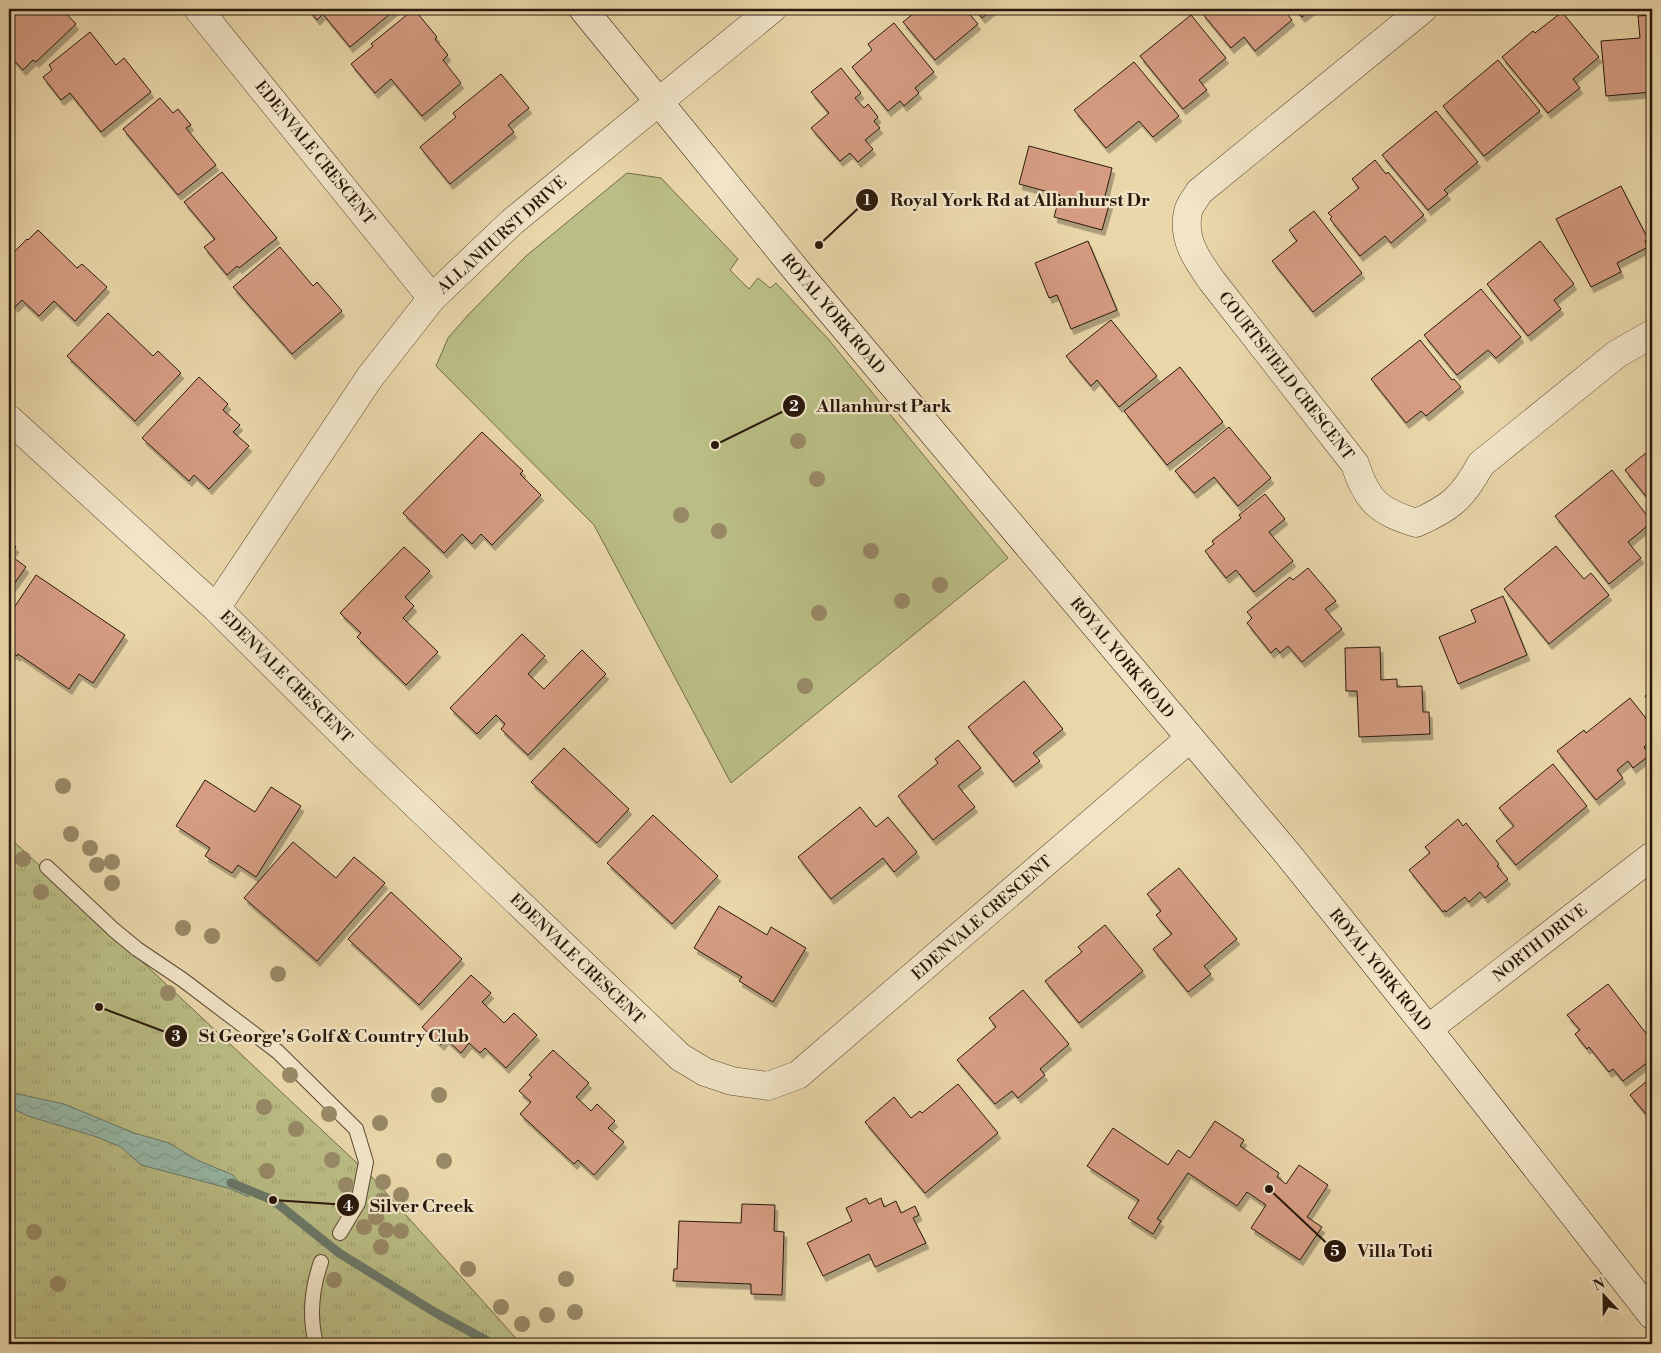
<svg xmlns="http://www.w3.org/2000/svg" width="1661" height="1353" font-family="'Libre Bodoni',serif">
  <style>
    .grass { fill: url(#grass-tufts); stroke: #726b48 }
    .park { fill: #babd85; stroke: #726b48 }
    .water { fill: url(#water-waves); stroke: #6b796a }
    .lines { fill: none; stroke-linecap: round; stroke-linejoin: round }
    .stream { stroke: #6b796a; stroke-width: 9 }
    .building { fill: #d59c82; stroke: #2a190c; filter: url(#shadow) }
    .service-casing { stroke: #5a4833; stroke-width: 16 }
    .minor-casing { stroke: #5a4833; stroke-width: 29 }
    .secondary-casing { stroke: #2a190c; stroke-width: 29 }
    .service { stroke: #f1e4c7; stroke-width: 14 }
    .minor { stroke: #f1e4c7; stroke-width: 28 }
    .secondary { stroke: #f1e4c7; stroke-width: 28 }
    .tree { fill: #988966 }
    .labels { text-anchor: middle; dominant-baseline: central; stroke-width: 4.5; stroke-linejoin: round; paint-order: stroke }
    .street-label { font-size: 16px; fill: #2a190c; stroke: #f1e4c7 }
    .leader { fill: none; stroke: #2a190c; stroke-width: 2 }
    .callout-dot { fill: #2a190c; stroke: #f1e4c7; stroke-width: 2 }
    .mark-label { font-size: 15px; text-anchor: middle; font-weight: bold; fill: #fff }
    .callout-label { font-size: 18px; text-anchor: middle; font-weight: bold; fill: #2a190c; stroke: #f1e4c7; stroke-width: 4.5; stroke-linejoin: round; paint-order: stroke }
  </style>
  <defs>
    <pattern id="grass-tufts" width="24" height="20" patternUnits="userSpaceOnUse" patternTransform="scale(1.25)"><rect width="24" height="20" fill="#babd85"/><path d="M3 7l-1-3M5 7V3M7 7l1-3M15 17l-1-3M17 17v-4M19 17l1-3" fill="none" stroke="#a0a272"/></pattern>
    <pattern id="water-waves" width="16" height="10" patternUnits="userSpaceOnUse" patternTransform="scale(1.25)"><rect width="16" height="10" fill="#97b9a8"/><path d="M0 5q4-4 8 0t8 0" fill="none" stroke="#829e8f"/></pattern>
    <filter id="shadow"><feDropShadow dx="3" dy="5.5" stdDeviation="0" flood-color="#0004"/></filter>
  </defs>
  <rect width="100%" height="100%" fill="#e9d6a9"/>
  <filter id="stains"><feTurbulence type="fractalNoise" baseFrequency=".004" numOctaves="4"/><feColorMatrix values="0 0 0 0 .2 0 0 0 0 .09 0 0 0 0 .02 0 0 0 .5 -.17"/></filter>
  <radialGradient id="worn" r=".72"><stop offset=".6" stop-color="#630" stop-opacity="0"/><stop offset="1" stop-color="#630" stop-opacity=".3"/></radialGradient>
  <path class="grass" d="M9,837L372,1177L521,1344H9Z"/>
  <path class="park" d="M627,173L661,178L738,259L730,270L749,289L758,278L770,288L776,283L829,340L1008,558L731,783L594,525L436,366L448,338L468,315L526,256Z"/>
  <path class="water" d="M9,1092L64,1104L134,1133L169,1143L197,1160L233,1175L249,1197L228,1188L141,1165L121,1147L97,1137L28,1116L9,1107Z"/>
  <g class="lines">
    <path class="stream" d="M231,1183L273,1200L339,1253L436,1313L493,1344"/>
  </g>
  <path class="building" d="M9,9H62L76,24L36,62L33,60L23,70L9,55V43L14,39L9,33Z
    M308,9H396L350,47L323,14L317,20Z
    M414,9L437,37L435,39L448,55L443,60L461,83L422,116L391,79L375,93L351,64L373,46L371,44Z
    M919,9H965L978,24L935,60L903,22Z
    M975,9H993L982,18Z
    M1207,9H1283L1292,20L1255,51L1244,37L1231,48L1202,13Z
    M1295,9H1312L1302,17Z
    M1562,12L1599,57L1573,79L1580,88L1548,113L1502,57L1533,31L1535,33Z
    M1191,15L1226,58L1199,80L1207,90L1183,109L1140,56Z
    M1652,15V92L1606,96L1601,41L1640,38L1638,16Z
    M894,23L934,72L915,88L919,93L904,106L900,101L888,111L852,67L872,50L868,44Z
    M90,32L116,65L124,58L151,92L101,132L70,93L61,100L43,77L52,70L49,65Z
    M1498,60L1540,111L1484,156L1443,106Z
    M1134,62L1179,116L1153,137L1139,121L1106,148L1074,110Z
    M841,68L861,93L855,98L864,108L868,104L878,117L874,121L880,128L865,140L873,149L858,162L850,153L840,161L811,128L829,113L811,92Z
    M501,74L529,108L508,125L514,132L450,184L420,147L456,117L453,113Z
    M160,98L173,113L178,109L191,125L186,128L216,165L178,195L123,129Z
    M1436,111L1478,162L1444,190L1448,194L1428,210L1382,155Z
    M1029,146L1112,168L1105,196L1111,198L1102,230L1054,217L1060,195L1019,184Z
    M1375,160L1386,174L1388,172L1424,215L1391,243L1385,236L1360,256L1330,219L1332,217L1328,213L1359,188L1352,179Z
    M222,172L277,238L239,268L237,266L227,275L204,247L215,239L184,202Z
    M1652,180V215L1646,181Z
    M1621,186L1648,239L1645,241L1648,247L1617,263L1621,272L1591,287L1556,219Z
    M1314,211L1362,273L1313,312L1272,261L1297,241L1289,230Z
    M38,230L77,268L82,264L107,287L75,321L54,301L39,316L22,300L15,307L9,300V257L27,239L28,240Z
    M1088,241L1117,310L1071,329L1057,295L1049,298L1035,263Z
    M1540,241L1574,284L1554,300L1561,309L1528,336L1487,284Z
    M280,247L313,286L317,282L342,311L292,354L233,287Z
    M1481,289L1521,337L1496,358L1488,350L1457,375L1424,335Z
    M108,313L153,356L158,351L181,373L135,421L67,356Z
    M1111,320L1157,376L1119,407L1097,380L1091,386L1066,356Z
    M1420,340L1452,380L1454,379L1461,387L1426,416L1421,411L1406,423L1371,379Z
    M1180,367L1223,422L1167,465L1124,411Z
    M199,377L228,404L223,410L240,425L233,432L249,446L209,489L194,475L189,481L142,438Z
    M1229,427L1271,478L1238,506L1214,477L1194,493L1175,471Z
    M482,432L523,471L520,474L541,495L492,545L481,534L472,544L462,534L444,553L403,513Z
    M1652,448V504L1625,470Z
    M1612,470L1652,522L1628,542L1641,558L1609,584L1555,516Z
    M1265,494L1285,519L1269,532L1293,561L1254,592L1236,570L1226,578L1205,551L1214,544L1212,541L1241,518L1239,515Z
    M9,541L16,547L10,555L26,567L9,591Z
    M1556,546L1584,579L1591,573L1609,595L1549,644L1504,589Z
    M404,547L430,571L405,597L414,606L403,618L438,652L406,685L357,637L361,633L340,613Z
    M1308,568L1336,601L1325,609L1342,629L1302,662L1288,646L1280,653L1276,648L1271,653L1247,623L1252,618L1247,612L1290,577L1293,580Z
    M36,575L125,635L93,683L79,674L69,689L18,654L17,656L9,650V615Z
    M1503,596L1527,655L1458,684L1439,637L1476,622L1471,610Z
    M522,634L545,656L528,674L544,689L582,650L606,674L528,755L501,729L505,724L496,715L477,734L450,708Z
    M1380,647L1381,680L1397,679V687L1422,686L1423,712H1429L1430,734L1359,737L1357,691H1346L1345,648Z
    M1024,681L1063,729L1033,753L1040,761L1013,782L968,727Z
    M1652,690V705L1645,696Z
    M1630,698L1652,726V740L1644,747L1650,755L1633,768L1628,761L1617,770L1623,778L1596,800L1557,751L1584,730L1586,733Z
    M958,740L981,768L958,786L975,807L933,840L898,796L938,763L935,759Z
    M564,748L629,809L597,843L531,782Z
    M1553,764L1587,806L1516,865L1496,841L1514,826L1499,808Z
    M205,780L255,812L271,787L301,806L256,877L238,865L232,873L205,856L210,848L176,826Z
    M860,807L876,827L888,817L917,852L894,872L883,858L831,899L798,857Z
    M653,815L718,876L672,924L607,863Z
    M1458,819L1463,826L1466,823L1499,864L1497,866L1508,879L1485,898L1480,892L1469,902L1465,897L1446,912L1445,910L1443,912L1409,870L1430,853L1425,847Z
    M293,842L336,878L354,857L385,883L317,961L244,898Z
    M1179,868L1237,939L1204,966L1211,974L1188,992L1153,949L1172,934L1156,915L1161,911L1147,894Z
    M391,892L462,959L419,1005L348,939Z
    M719,906L767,935L771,927L806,948L773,1002L739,981L742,977L694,948Z
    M1105,925L1143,971L1079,1023L1045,981L1082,952L1078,947Z
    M471,975L491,993L482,1002L504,1023L514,1013L537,1035L506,1068L485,1048L480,1053L469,1043L461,1053L446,1039L441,1045L422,1027Z
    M1608,984L1652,1041V1059L1623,1081L1613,1069L1609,1072L1589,1047L1587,1049L1575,1034L1580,1030L1567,1015Z
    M1023,990L1069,1044L1040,1069L1045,1075L1018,1098L1012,1091L995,1104L957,1060L996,1027L989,1018Z
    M553,1050L589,1083L576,1097L591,1111L597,1104L615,1121L608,1128L624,1142L594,1175L578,1160L574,1164L520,1114L531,1102L519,1091L532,1077L529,1075Z
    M1652,1077V1121L1630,1095Z
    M958,1084L998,1133L925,1193L865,1122L894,1097L911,1118L920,1111L922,1113Z
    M1215,1121L1244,1140L1240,1146L1279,1173L1277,1177L1286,1184L1299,1165L1328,1185L1307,1217L1322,1227L1300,1260L1251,1228L1266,1205L1247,1192L1237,1206L1188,1173L1157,1219L1161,1221L1153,1234L1128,1218L1139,1200L1087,1166L1113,1128L1168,1165L1178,1150L1190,1158Z
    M866,1198L869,1204L881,1198L884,1207L896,1201L901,1213L915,1206L919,1215L913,1218L926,1243L875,1267L869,1254L823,1276L807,1243L852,1221L846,1208Z
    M742,1204L775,1205L774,1231L784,1232L782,1295L751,1294V1284L673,1281L674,1269H677L679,1221L741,1223Z"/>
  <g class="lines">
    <defs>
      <path id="service" d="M47,867L114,930L137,949L183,980L278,1052L356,1129L366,1162L358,1203L340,1233
        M316,1344C309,1317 312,1288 321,1262"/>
      <path id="minor" d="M198,9L432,298
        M1423,9L1199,192C1196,198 1189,205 1188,212C1182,239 1197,260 1212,281L1355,464C1367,502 1379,511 1416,523C1451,508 1463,497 1481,464L1617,354L1652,334
        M9,419L216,608L365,756L680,1057L705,1072L732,1081L768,1086L798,1075L1189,739
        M216,608L370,377L432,298L512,222L772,9
        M1428,1029L1652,856"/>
      <path id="secondary" d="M583,9L801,276L1287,853L1428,1029L1652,1315"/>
    </defs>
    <use href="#service" class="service-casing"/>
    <use href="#minor" class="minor-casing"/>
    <use href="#secondary" class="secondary-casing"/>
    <use href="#service" class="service"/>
    <use href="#minor" class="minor"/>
    <use href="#secondary" class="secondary"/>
  </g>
  <g class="tree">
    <circle cx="798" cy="441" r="8"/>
    <circle cx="817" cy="479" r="8"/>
    <circle cx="681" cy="515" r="8"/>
    <circle cx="719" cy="531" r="8"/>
    <circle cx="871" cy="551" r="8"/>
    <circle cx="940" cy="585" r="8"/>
    <circle cx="902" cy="601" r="8"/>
    <circle cx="819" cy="613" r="8"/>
    <circle cx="805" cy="686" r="8"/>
    <circle cx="63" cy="786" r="8"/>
    <circle cx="71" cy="834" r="8"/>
    <circle cx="90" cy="848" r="8"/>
    <circle cx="23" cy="859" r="8"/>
    <circle cx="112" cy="862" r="8"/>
    <circle cx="97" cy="865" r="8"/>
    <circle cx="112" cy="883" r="8"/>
    <circle cx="41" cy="892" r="8"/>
    <circle cx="183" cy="928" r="8"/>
    <circle cx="212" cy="936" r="8"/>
    <circle cx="278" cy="974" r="8"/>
    <circle cx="168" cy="993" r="8"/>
    <circle cx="290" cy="1075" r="8"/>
    <circle cx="439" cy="1095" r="8"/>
    <circle cx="264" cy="1107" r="8"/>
    <circle cx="329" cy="1114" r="8"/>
    <circle cx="380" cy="1123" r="8"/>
    <circle cx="296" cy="1129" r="8"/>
    <circle cx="332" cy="1160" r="8"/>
    <circle cx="444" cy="1161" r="8"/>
    <circle cx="267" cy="1171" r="8"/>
    <circle cx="383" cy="1182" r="8"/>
    <circle cx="346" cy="1185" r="8"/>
    <circle cx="401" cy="1195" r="8"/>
    <circle cx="382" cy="1201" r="8"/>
    <circle cx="376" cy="1217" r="8"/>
    <circle cx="364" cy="1227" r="8"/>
    <circle cx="386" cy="1230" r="8"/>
    <circle cx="401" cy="1231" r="8"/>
    <circle cx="34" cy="1232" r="8"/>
    <circle cx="381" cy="1247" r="8"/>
    <circle cx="468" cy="1269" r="8"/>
    <circle cx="566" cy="1279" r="8"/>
    <circle cx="334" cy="1280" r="8"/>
    <circle cx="58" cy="1284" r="8"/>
    <circle cx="501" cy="1307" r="8"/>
    <circle cx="575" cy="1312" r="8"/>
    <circle cx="547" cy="1315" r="8"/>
    <circle cx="522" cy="1324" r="8"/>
  </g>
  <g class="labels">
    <g class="street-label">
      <text transform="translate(315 153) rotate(51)">EDENVALE CRESCENT</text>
      <text transform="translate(502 235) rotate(-42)">ALLANHURST DRIVE</text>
      <text transform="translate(833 314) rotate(50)">ROYAL YORK ROAD</text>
      <text transform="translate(1286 376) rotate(52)">COURTSFIELD CRESCENT</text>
      <text transform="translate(1122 658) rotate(50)">ROYAL YORK ROAD</text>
      <text transform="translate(286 677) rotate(45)">EDENVALE CRESCENT</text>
      <text transform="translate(982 918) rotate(-41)">EDENVALE CRESCENT</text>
      <text transform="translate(1540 943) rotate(-38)">NORTH DRIVE</text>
      <text transform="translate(577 959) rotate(44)">EDENVALE CRESCENT</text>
      <text transform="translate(1380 970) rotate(51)">ROYAL YORK ROAD</text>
    </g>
  </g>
  <path class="leader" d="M819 245L867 200M715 445L794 406M99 1007L176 1036M273 1200L348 1205M1269 1189L1335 1251"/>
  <g class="callout-dot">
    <circle cx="819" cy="245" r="5"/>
    <circle cx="715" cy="445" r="5"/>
    <circle cx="99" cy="1007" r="5"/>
    <circle cx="273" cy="1200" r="5"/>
    <circle cx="1269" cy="1189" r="5"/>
    <circle cx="867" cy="200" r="12"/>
    <circle cx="794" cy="406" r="12"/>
    <circle cx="176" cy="1036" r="12"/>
    <circle cx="348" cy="1205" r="12"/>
    <circle cx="1335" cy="1251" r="12"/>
  </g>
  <g class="mark-label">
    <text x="867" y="205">1</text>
    <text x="794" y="411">2</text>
    <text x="176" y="1041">3</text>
    <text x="348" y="1211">4</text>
    <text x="1335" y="1256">5</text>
  </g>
  <g class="callout-label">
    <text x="1020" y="206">Royal York Rd at Allanhurst Dr</text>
    <text x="884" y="412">Allanhurst Park</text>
    <text x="334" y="1042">St George's Golf &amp; Country Club</text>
    <text x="422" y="1212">Silver Creek</text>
    <text x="1395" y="1257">Villa Toti</text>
  </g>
  <rect width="1661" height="1353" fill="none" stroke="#e9d6a9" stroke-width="30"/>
  <rect x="10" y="10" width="1641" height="1333" fill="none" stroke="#2a190c" stroke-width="2.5"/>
  <rect x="15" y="15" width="1631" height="1323" fill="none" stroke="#2a190c"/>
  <g transform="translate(1604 1296) rotate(338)" stroke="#f1e4c7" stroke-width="4" paint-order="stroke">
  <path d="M0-4L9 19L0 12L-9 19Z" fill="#2a190c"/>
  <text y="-8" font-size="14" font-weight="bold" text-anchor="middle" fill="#2a190c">N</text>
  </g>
  <rect width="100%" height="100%" filter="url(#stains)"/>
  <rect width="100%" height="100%" fill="url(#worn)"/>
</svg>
